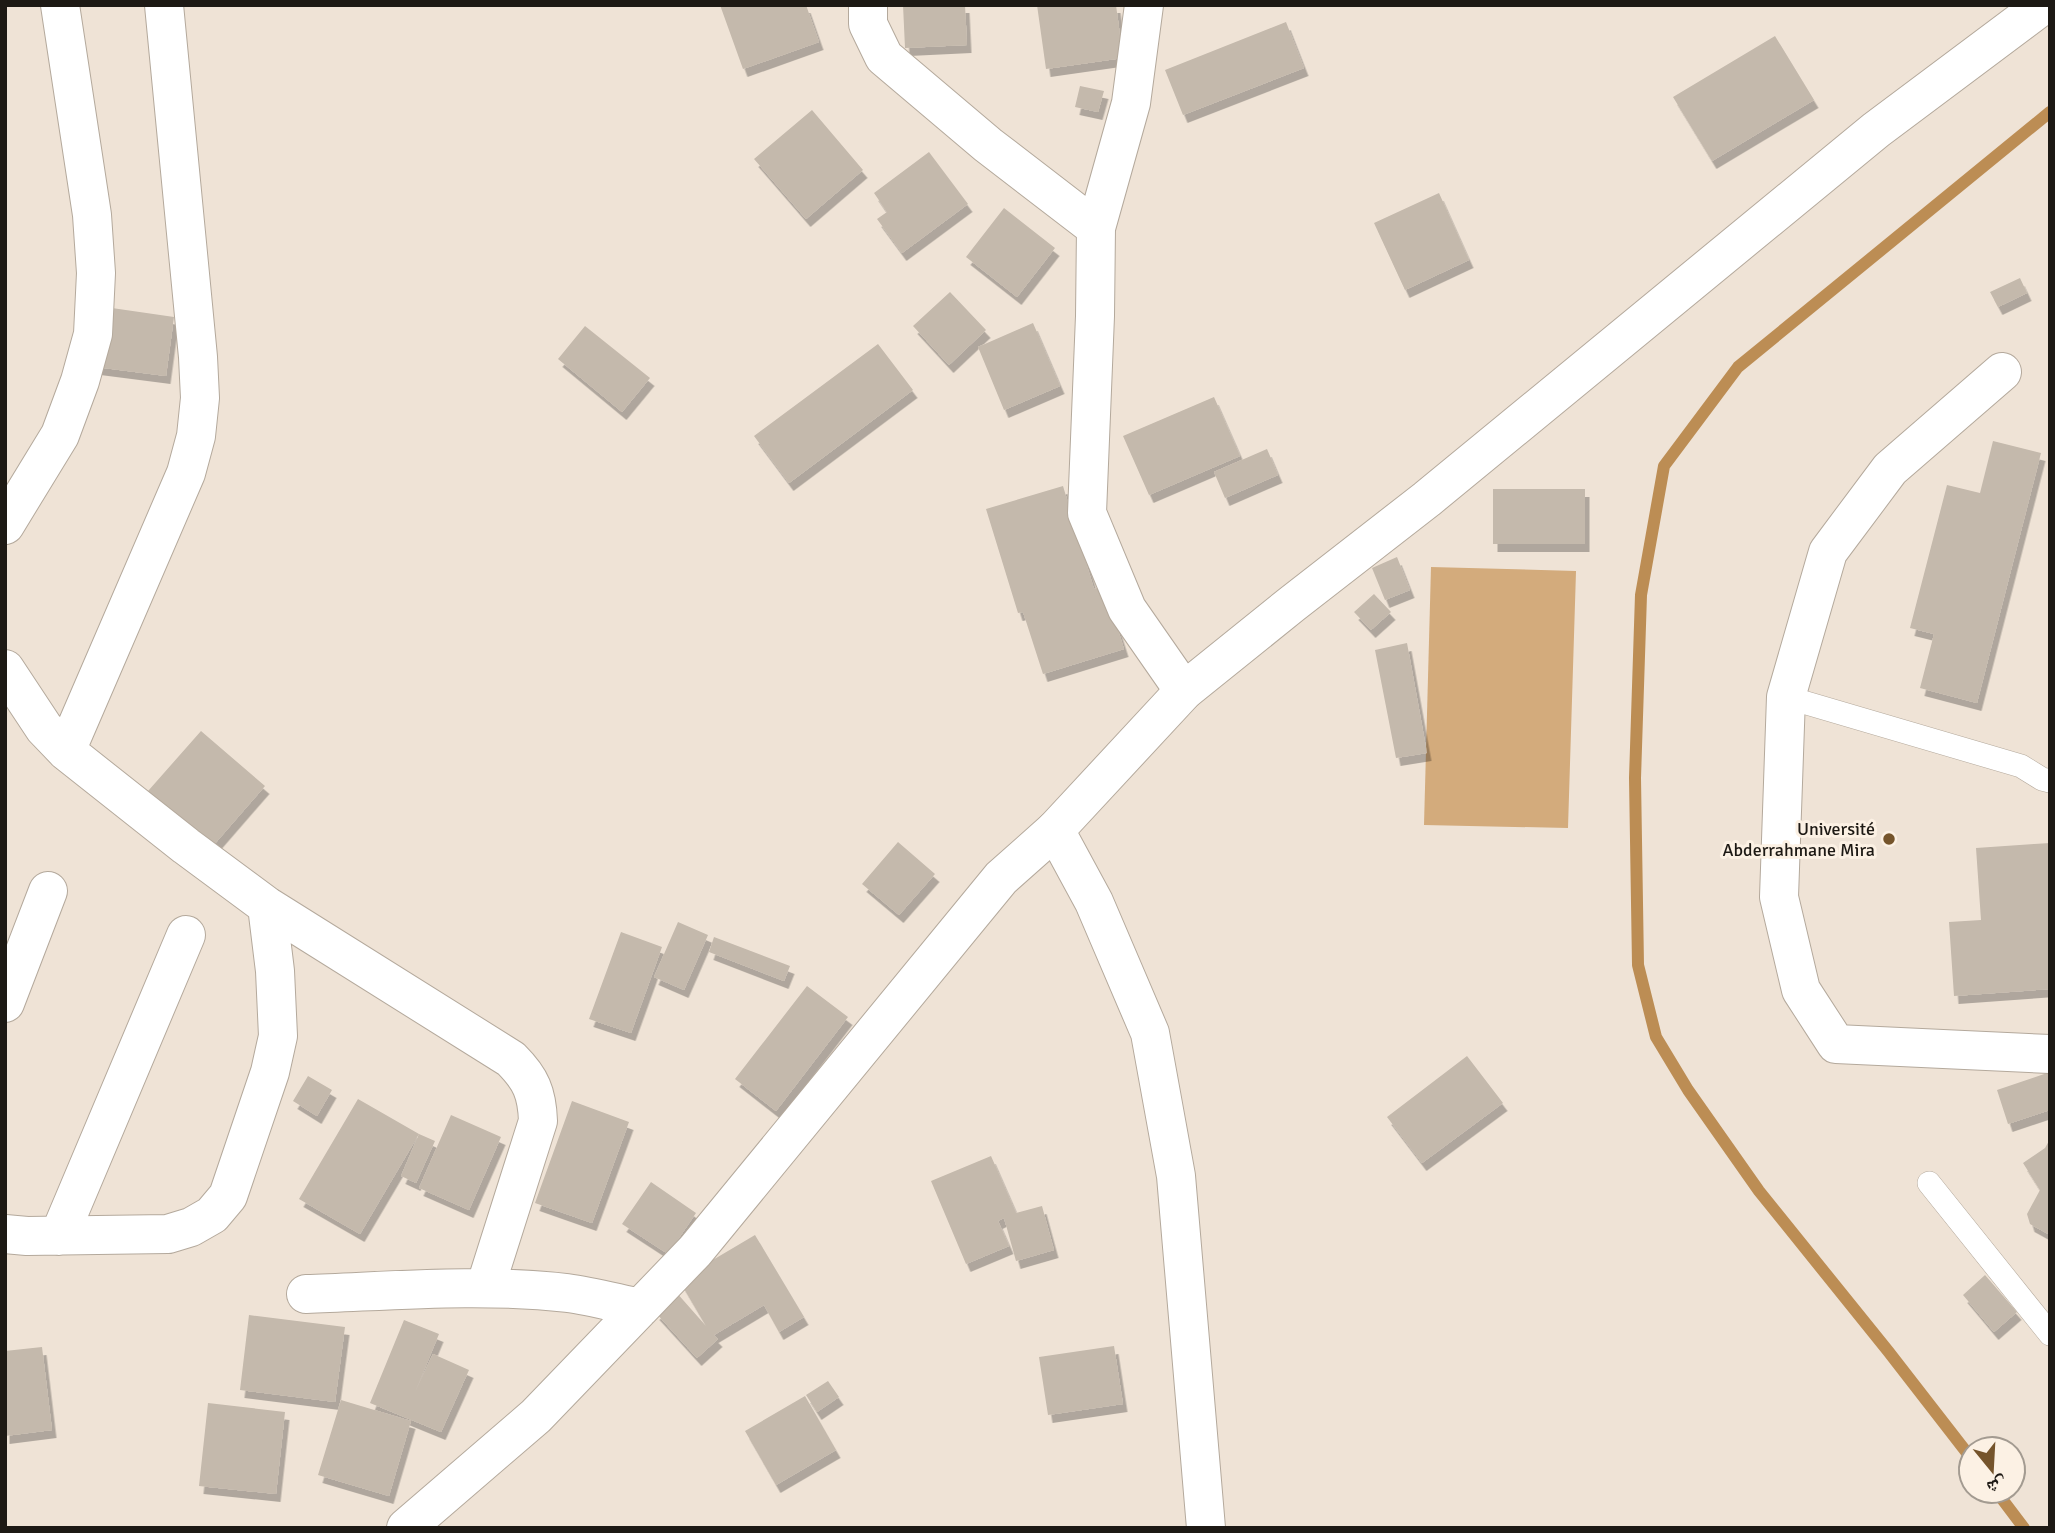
<svg xmlns="http://www.w3.org/2000/svg" width="2055" height="1533" font-family="Signika,'Noto Naskh Arabic',sans-serif">
  <style>
    .green { fill: #d3ab7c }
    .lines { fill: none; stroke-linecap: round; stroke-linejoin: round }
    .stream { stroke: #bc8d54; stroke-width: 12 }
    .building { fill: #c4b9ac; filter: url(#shadow) }
    .lane-casing { stroke: #b4a99c; stroke-width: 24 }
    .street-casing { stroke: #b4a99c; stroke-width: 40 }
    .secondary-casing { stroke: #b4a99c; stroke-width: 40 }
    .lane { stroke: #fff; stroke-width: 23 }
    .street { stroke: #fff; stroke-width: 38 }
    .secondary { stroke: #fff; stroke-width: 38 }
    .poi-dot { fill: #75542b; stroke: #fcf1e4; stroke-width: 2.5 }
    .labels { text-anchor: middle; dominant-baseline: central; stroke-width: 6; stroke-linejoin: round; paint-order: stroke }
    .poi-label { font-size: 18px; fill: #1d1914; stroke: #fcf1e4; text-anchor: end }
  </style>
  <defs>
    <filter id="shadow"><feDropShadow dx="4.5" dy="8" stdDeviation="0" flood-color="#0004"/></filter>
  </defs>
  <rect width="100%" height="100%" fill="#efe3d6"/>
  <path class="green" d="M1431,567L1576,571L1568,828L1424,825Z"/>
  <g class="lines">
    <path class="stream" d="M1971,1458L1888,1351L1759,1191L1688,1090L1656,1037L1638,965L1635,778L1641,595L1664,466L1738,367L2050,112
      M1996,1491L2024,1528"/>
  </g>
  <path class="building" d="M720,5H806L819,42L743,69Z
    M903,5H965L967,45L905,48Z
    M1037,5H1116L1123,58L1046,69Z
    M1286,22L1304,68L1183,115L1165,70Z
    M1775,36L1814,100L1712,161L1673,97Z
    M1080,86L1104,91L1098,112L1075,107Z
    M812,110L863,170L806,219L754,159Z
    M929,152L968,204L902,253L877,219L887,212L874,193Z
    M1439,193L1469,260L1405,290L1374,223Z
    M1004,208L1055,248L1017,297L966,257Z
    M2020,278L2027,293L1998,307L1990,292Z
    M950,292L986,330L949,365L913,326Z
    M105,307L174,317L166,376L96,367Z
    M1033,323L1060,386L1004,410L978,347Z
    M585,326L650,378L622,412L558,359Z
    M878,344L913,390L789,483L754,436Z
    M1214,397L1240,456L1149,495L1123,436Z
    M1993,441L2041,453L1977,703L1920,688L1934,634L1910,628L1947,485L1980,493Z
    M1267,449L1278,475L1225,498L1214,472Z
    M1063,486L1094,589L1104,586L1124,649L1043,674L1023,612L1018,613L986,509Z
    M1493,489H1585V544H1493Z
    M1397,557L1410,590L1385,600L1372,568Z
    M1374,594L1391,612L1371,630L1354,612Z
    M1407,643L1427,753L1396,758L1375,650Z
    M201,731L265,786L205,855L141,799Z
    M898,842L935,874L899,915L862,884Z
    M2050,843V989L1954,996L1949,922L1981,920L1976,848Z
    M678,922L708,935L684,990L654,977Z
    M621,932L662,947L631,1033L589,1019Z
    M714,937L790,966L784,981L709,952Z
    M807,986L848,1017L776,1111L735,1079Z
    M1467,1056L1503,1103L1422,1163L1387,1117Z
    M2050,1072V1110L2008,1124L1997,1090Z
    M308,1076L332,1090L317,1116L293,1101Z
    M358,1099L419,1134L360,1234L299,1199Z
    M572,1101L629,1122L592,1223L535,1203Z
    M451,1115L501,1137L469,1210L419,1188Z
    M419,1134L435,1141L416,1183L401,1176Z
    M2050,1139V1235L2030,1224L2027,1214L2040,1190L2023,1163L2045,1148Z
    M991,1156L1016,1213L1042,1206L1054,1250L1016,1261L1004,1218L998,1221L1009,1246L966,1264L931,1181Z
    M651,1182L696,1213L668,1254L622,1224Z
    M755,1235L804,1317L779,1332L764,1305L714,1335L718,1339L697,1358L655,1312L676,1292L706,1326L679,1280Z
    M1985,1275L2017,1312L1994,1332L1963,1295Z
    M249,1315L345,1327L335,1402L240,1390Z
    M404,1320L439,1334L415,1392L433,1354L469,1370L441,1432L370,1403Z
    M1114,1346L1123,1404L1048,1415L1039,1357Z
    M42,1347L52,1430L5,1436V1351Z
    M828,1381L839,1397L817,1412L806,1395Z
    M805,1396L836,1450L776,1485L745,1431Z
    M341,1400L411,1421L389,1496L318,1475Z
    M208,1403L285,1412L276,1494L199,1486Z"/>
  <g class="lines">
    <defs>
      <path id="lane" d="M1786,697L2021,766L2042,779L2050,781
        M1929,1183L2050,1334"/>
      <path id="street" d="M868,5V24L884,57L988,145L1096,228L1095,316L1087,513L1127,609L1184,691
        M1096,228L1131,103L1144,5
        M2002,372L1890,469L1828,552L1786,697L1779,897L1801,990L1836,1044L2050,1054
        M5,525L60,435L80,381L93,334L96,273L92,215L60,5
        M5,669L44,728L66,751L186,846L267,906L511,1059C531,1079 537,1093 538,1121L485,1288
        M66,751L186,473L196,436L200,398L198,357L164,5
        M5,1003L48,891
        M5,1234L27,1236L168,1234L191,1227L212,1215L228,1196L270,1072L278,1036L275,971L267,906
        M59,1236L186,935
        M306,1294C392,1291 481,1283 567,1293C591,1296 616,1303 640,1308
        M406,1528L536,1416L695,1251L1001,878L1055,830"/>
      <path id="secondary" d="M1206,1528L1176,1176L1150,1033L1094,902L1055,830L1184,691L1292,604L1427,499L1876,130L2043,5"/>
    </defs>
    <use href="#lane" class="lane-casing"/>
    <use href="#street" class="street-casing"/>
    <use href="#secondary" class="secondary-casing"/>
    <use href="#lane" class="lane"/>
    <use href="#street" class="street"/>
    <use href="#secondary" class="secondary"/>
  </g>
  <circle class="poi-dot" cx="1889" cy="839" r="7"/>
  <g class="labels">
    <g class="poi-label">
      <text x="1875" y="829">Université<tspan x="1875" dy="21">Abderrahmane Mira</tspan></text>
    </g>
  </g>
  <rect width="2055" height="1533" fill="none" stroke="#1d1914" stroke-width="14"/>
  <g transform="translate(1992 1470) rotate(162)"><circle r="33" fill="#fcf1e4" stroke="#a39b91" stroke-width="2"/>
  <path d="M0-5L12 26L0 18L-12 26Z" fill="#75542b"/>
  <text y="-10" font-size="19" font-weight="bold" text-anchor="middle" fill="#1d1914">ش</text>
  </g>
</svg>
